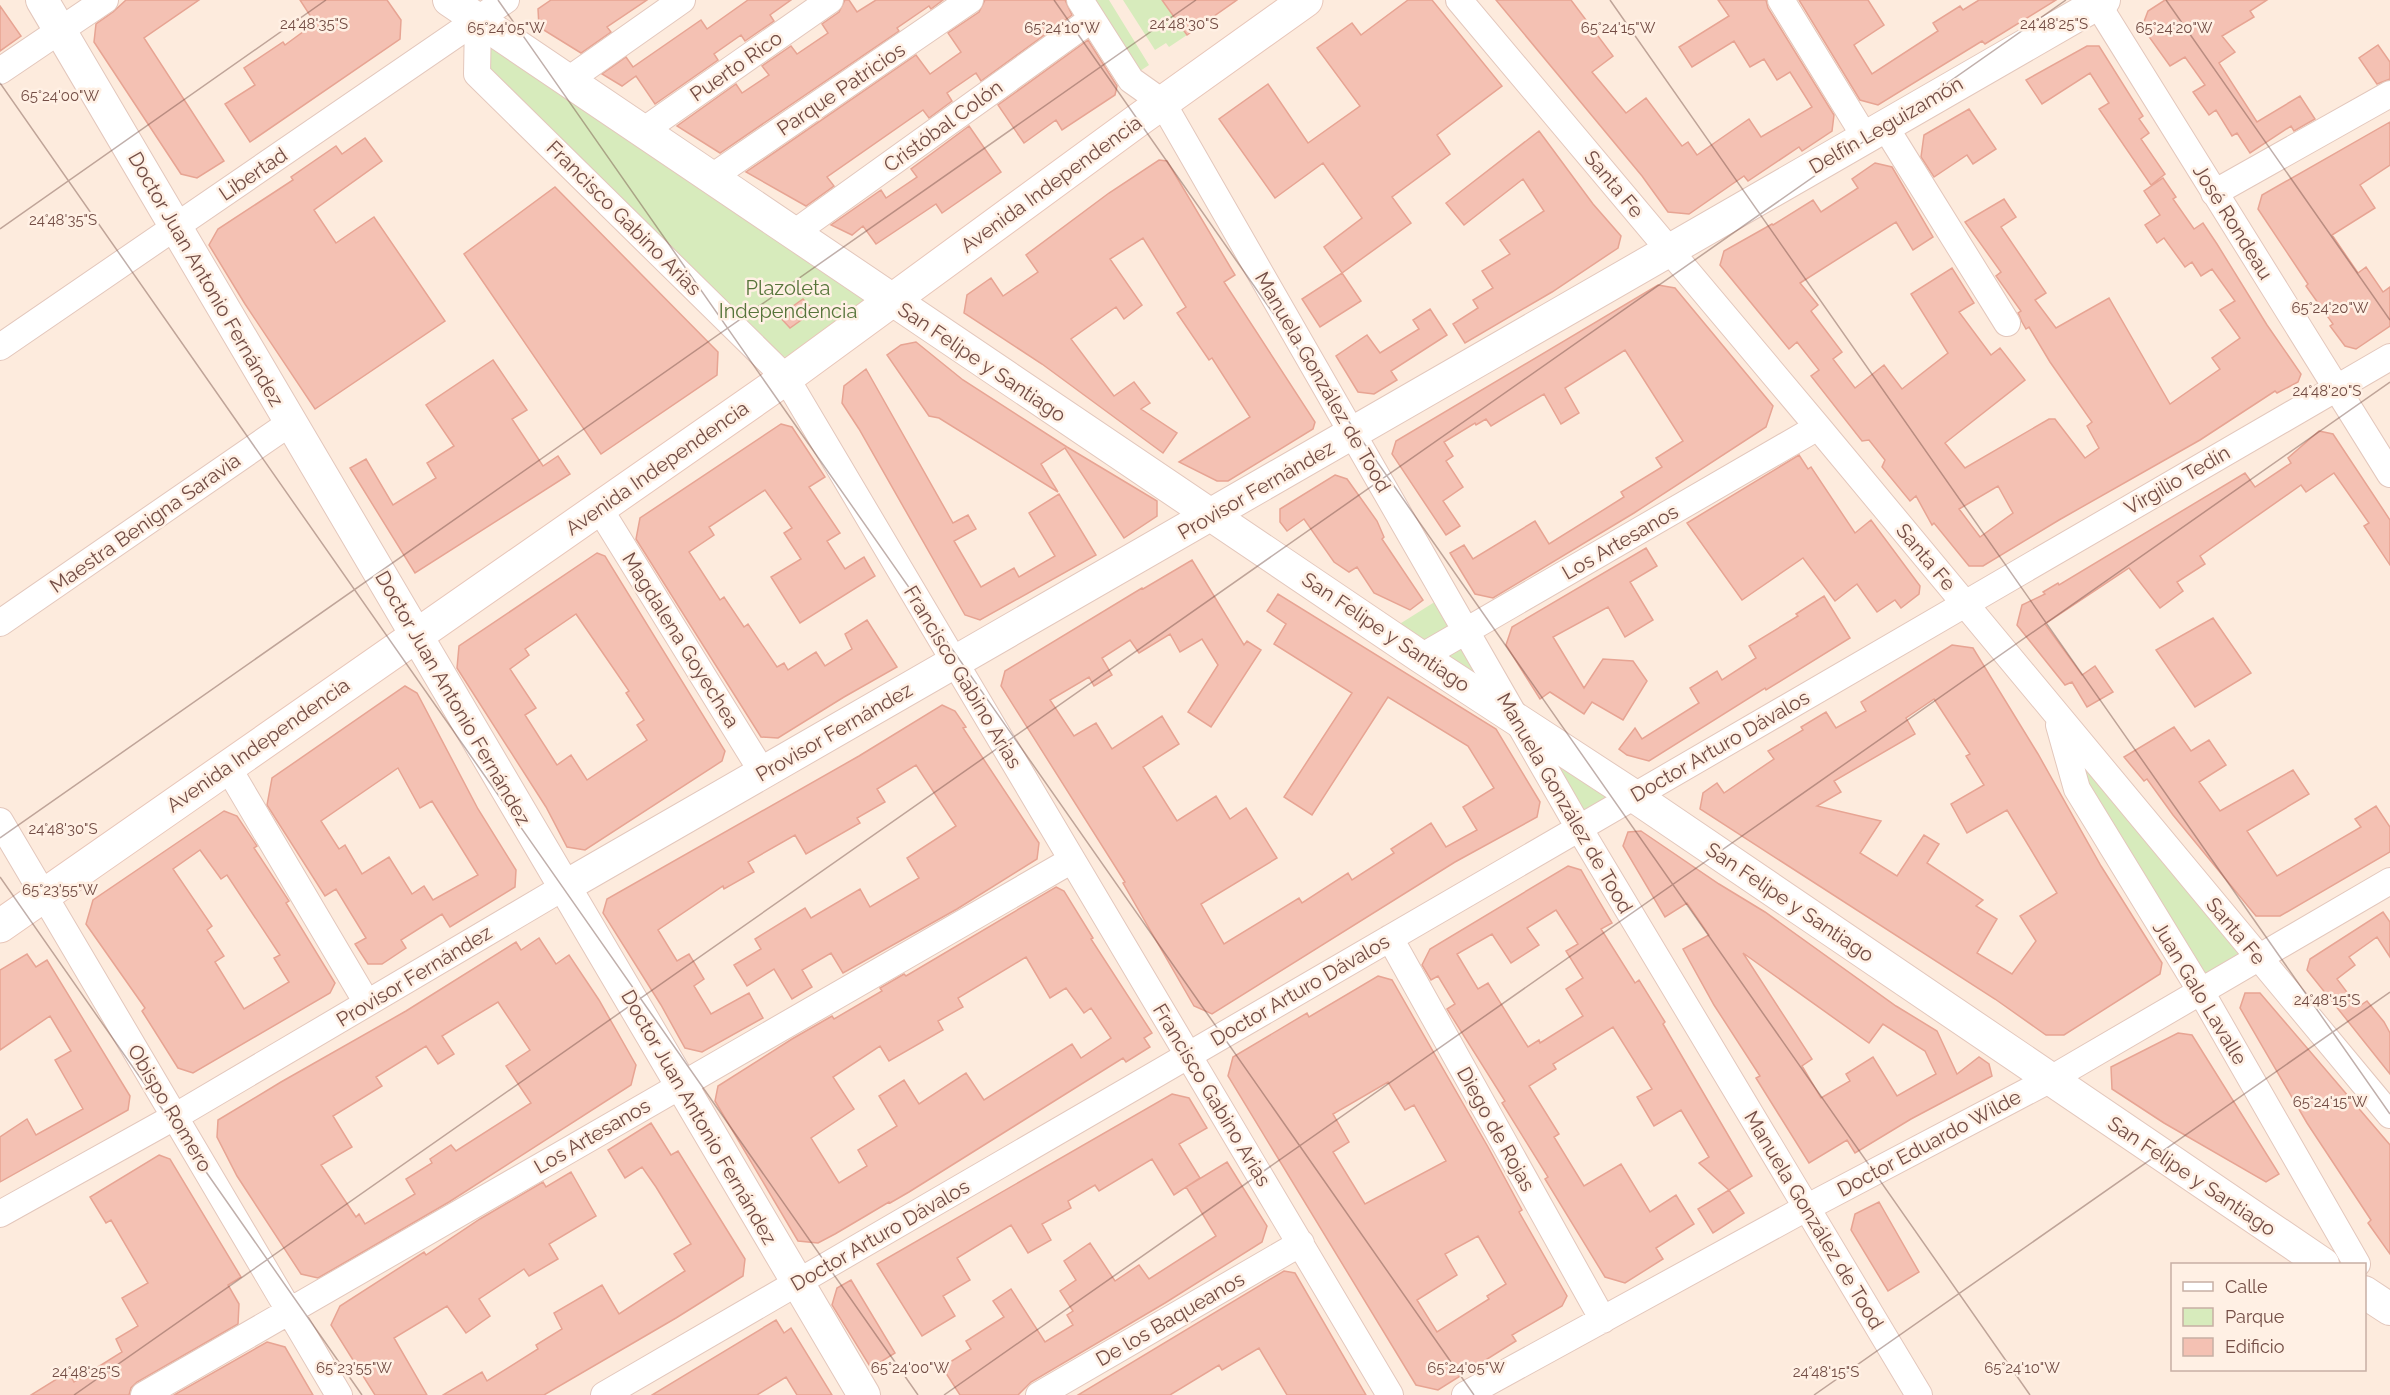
<svg xmlns="http://www.w3.org/2000/svg" width="2390" height="1395" font-family="Raleway,sans-serif">
  <style>
    .green { fill: #d7ebbc }
    .building { fill: #f4c1b3; stroke: #e7a493; stroke-width: 1.5; fill-rule: evenodd }
    .lines { fill: none; stroke-linecap: round; stroke-linejoin: round }
    .minor-casing { stroke: #e3c7bc; stroke-width: 28 }
    .tertiary-casing { stroke: #e3c7bc; stroke-width: 34 }
    .secondary-casing { stroke: #e8c6b9; stroke-width: 35 }
    .minor { stroke: #fff; stroke-width: 26 }
    .tertiary { stroke: #fff; stroke-width: 32 }
    .secondary { stroke: #fff; stroke-width: 33 }
    .ticks { fill: none; stroke: #734d45; stroke-width: 1.5; stroke-opacity: 0.45 }
    .labels { text-anchor: middle; dominant-baseline: central; stroke-width: 5; stroke-linejoin: round; paint-order: stroke }
    .street-label { font-size: 20px; fill: #734d45; stroke: #fff0e4 }
    .park-label { font-size: 20px; fill: #56743a; stroke: #fff0e4 }
    .ticks-label { font-size: 15px; text-anchor: middle; fill: #734d45; stroke: #fff0e4; stroke-width: 5; stroke-linejoin: round; paint-order: stroke }
  </style>
  <rect width="100%" height="100%" fill="#fdebdd"/>
  <path class="green" d="M1084,0H1109L1149,65L1131,77Z
    M1123,0H1162L1187,35L1169,47L1166,43L1155,50Z
    M484,34L865,291L868,307L793,358L772,355L486,73Z
    M1441,598L1505,707L1390,630Z
    M2059,724L2254,957L2201,986L2079,790Z
    M1524,727L1628,796L1579,824Z"/>
  <path class="building" d="M126,0H199L144,38L224,161L197,178L181,174L94,42L96,24L113,12Z
    M300,0H387L401,20L400,39L250,142L225,104L255,85L244,68L283,42L285,45L315,23Z
    M551,0H647L607,27L611,32L581,53L539,27L538,9Z
    M748,0H791L770,15L774,21L745,41L741,35L714,54L718,60L655,104L636,76L622,86L602,74L626,57L633,67L701,20L707,29Z
    M845,0H849L857,12L876,0H943L931,9L929,6L897,28L899,31L720,153L677,126L736,84L742,93L769,75L762,66L791,46L797,54L828,33L822,24L839,12Z
    M985,0H1065L1072,15L981,81L976,73L947,93L952,101L929,118L923,110L827,177L834,186L806,206L746,172L916,55L930,74L961,52L948,33L979,12Z
    M1162,0H1237L1187,35Z
    M1408,0H1432L1502,86L1437,135L1450,154L1392,197L1411,223L1342,273L1324,247L1362,218L1323,163L1275,198L1219,119L1268,84L1308,143L1360,106L1317,48L1352,23L1361,35Z
    M1496,0H1571L1613,56L1592,72L1626,113L1646,98L1682,146L1688,142L1697,155L1749,119L1761,137L1812,107L1790,72L1777,80L1764,59L1750,67L1734,41L1692,67L1679,47L1729,16L1718,0H1766L1768,8L1834,115L1832,131L1802,151L1799,147L1748,181L1744,176L1689,214L1668,212L1642,176Z
    M1799,0H1868L1884,25L1854,45L1872,74L1938,31L1933,23L1960,6L1963,10L1979,0H2056L1985,44L1982,41L1878,105L1860,100Z
    M2165,0H2267L2250,11L2254,17L2222,36L2235,52L2219,63L2257,122L2300,96L2315,119L2294,131L2291,126L2250,153L2237,133L2232,136L2216,110L2209,115L2193,92L2205,85L2185,57L2170,66L2142,27L2148,11Z
    M0,6L21,36L0,51Z
    M1088,40L1117,86L1115,95L1062,130L1056,120L1024,143L998,105Z
    M2378,45L2390,62V79L2377,84L2359,58Z
    M2087,46H2099L2143,116L2139,119L2149,133L2141,139L2165,174L2151,185L2099,109L2109,103L2090,73L2042,104L2026,80Z
    M1969,109L1996,149L1973,164L1967,155L1934,177L1921,157L1924,135Z
    M2390,122V165L2360,185L2375,208L2332,235L2358,273L2366,267L2383,292L2390,287V326L2356,349L2345,346L2330,326L2333,324L2306,286L2308,284L2258,209L2262,195Z
    M969,126L1001,172L942,213L936,204L876,244L863,226L852,235L831,225L881,190L886,198L917,177L911,169Z
    M1539,131L1593,204L1621,236L1618,248L1552,292L1465,343L1453,324L1478,308L1473,300L1493,288L1482,271L1510,254L1500,240L1544,211L1523,179L1464,225L1446,203Z
    M365,138L382,161L314,210L336,243L374,217L445,321L315,409L245,304L209,245L218,229L293,180L291,177L336,146L342,154Z
    M1159,160L1167,161L1235,275L1224,282L1315,422L1313,429L1228,481H1217L1179,462L1250,417L1212,358L1209,360L1177,313L1186,307L1143,238L1110,259L1142,305L1124,319L1116,307L1071,339L1114,396L1134,382L1150,403L1141,409L1177,433L1163,453L1042,364L964,313L967,295L991,278L1003,296L1038,272L1026,255L1109,193Z
    M1875,163L1892,167L1933,237L1913,250L1896,222L1800,283L1818,305L1811,311L1842,352L1833,359L1855,388L1884,365L1902,389L1948,353L1911,294L1952,268L1974,303L1959,312L1991,355L2000,348L2025,380L1945,443L1965,468L2049,419H2055L2085,458L2099,448L2087,426L2092,422L2050,362L2029,327L2026,329L2022,322L2018,313L2021,311L1996,276L2001,272L1965,222L2004,199L2016,217L2001,227L2046,293L2035,300L2056,328L2109,298L2170,404L2220,369L2212,358L2240,338L2220,310L2235,301L2212,269L2201,276L2192,262L2185,267L2164,238L2157,243L2145,225L2160,215L2144,191L2163,178L2176,197L2173,199L2194,229L2203,223L2217,244L2267,325L2301,374L2298,382L2277,393L2275,391L2200,440L2059,520L1983,566H1969L1934,523L1932,525L1916,496L1910,501L1882,467L1885,460L1869,440L1862,441L1811,376L1819,370L1797,342L1789,349L1720,265L1724,251L1772,224L1773,225L1813,200L1821,212L1858,188L1852,179ZM1998,486L2013,513L1980,537L1959,509Z
    M555,187L718,352L717,375L601,454L464,254Z
    M1342,273L1361,301L1320,327L1302,299Z
    M1658,285L1675,288L1773,406L1766,427L1634,513L1493,598L1475,594L1450,553L1464,545L1473,559L1535,521L1549,544L1624,497L1621,492L1662,467L1656,458L1683,441L1625,350L1565,388L1579,413L1561,424L1544,394L1491,426L1486,419L1476,425L1475,423L1444,442L1453,456L1446,461L1463,487L1443,501L1460,526L1446,535L1392,454L1396,441Z
    M803,299L814,311L790,328L779,316Z
    M1430,309L1447,335L1391,371L1397,380L1374,394L1358,392L1336,356L1367,335L1380,353L1419,329L1413,320Z
    M916,342L963,380L1067,447L1157,501V516L1124,538L1065,448L1041,464L1058,492L939,418L929,416L887,355L901,345Z
    M493,360L527,410L512,419L543,466L558,456L570,474L415,573L350,468L366,459L393,505L436,478L427,463L454,446L426,405Z
    M866,369L953,523L968,515L976,529L954,541L981,587L1014,568L1019,577L1055,556L1029,513L1059,494L1096,555L980,620L965,615L859,429L842,403L844,386Z
    M781,424L792,427L825,477L809,487L840,533L827,541L845,569L864,557L875,576L800,623L771,577L801,559L784,533L792,528L765,490L709,527L714,535L689,552L720,600L724,597L744,627L748,624L777,667L784,663L788,670L816,652L825,666L852,649L845,634L867,620L897,667L844,697L778,738L761,737L636,539L640,518Z
    M2319,431L2333,434L2390,520V565L2364,526L2369,523L2334,473L2306,492L2301,485L2200,556L2205,564L2177,582L2183,591L2160,608L2129,568L2045,624L2082,675L2095,666L2113,692L2087,707L2072,682L2065,685L2017,625L2022,605L2045,594L2043,592L2058,583L2059,585L2245,473L2255,487L2291,463L2288,458Z
    M1799,455L1808,469L1811,467L1855,533L1871,520L1920,586L1919,594L1901,608L1895,600L1877,612L1857,584L1835,601L1803,558L1742,600L1687,523Z
    M1335,475L1347,479L1377,521L1384,537L1382,539L1423,600L1410,610L1374,593L1357,567L1349,572L1334,562L1304,519L1287,531L1280,522V509Z
    M1646,548L1657,566L1630,582L1653,620L1625,637L1608,607L1553,637L1584,688L1603,659L1633,661L1647,681L1623,720L1592,702L1584,714L1550,692L1540,699L1506,645L1512,627Z
    M597,553L605,556L725,751L722,761L585,850L567,847L546,807L457,668L459,646ZM576,614L629,691L626,693L644,720L637,725L647,740L587,780L571,755L557,765L525,715L536,708L510,669L529,655L525,649Z
    M1192,560L1244,645L1247,641L1261,650L1211,727L1188,712L1218,665L1202,639L1180,652L1170,634L1139,653L1130,640L1102,658L1112,675L1094,686L1089,677L1050,700L1074,736L1096,723L1112,749L1162,716L1179,744L1143,767L1177,821L1216,796L1230,819L1246,808L1277,858L1201,904L1224,944L1299,898L1302,903L1348,873L1352,880L1394,853L1391,849L1431,823L1446,847L1477,830L1463,807L1494,788L1468,746L1388,697L1312,815L1284,797L1352,693L1274,644L1286,624L1267,611L1278,594L1496,729L1540,802L1537,817L1455,862L1212,1014L1194,1006L1123,883L1125,882L1001,686L1005,671L1142,588L1143,589Z
    M1824,596L1850,638L1766,690L1765,688L1649,761L1627,755L1619,749L1635,728L1642,739L1699,703L1690,688L1717,671L1722,680L1756,658L1749,646L1798,616L1796,614Z
    M2213,618L2251,673L2195,707L2156,650Z
    M1952,645L1973,648L2038,754L2101,866L2162,963L2160,974L2064,1035H2046L1995,999L1700,809L1703,793L1717,783L1724,793L1774,759L1768,751L1803,730L1801,727L1826,712L1836,728L1866,711L1861,702ZM1934,699L1970,754L1966,756L1984,785L1951,804L1967,833L2007,810L2057,893L2020,916L2036,941L2012,974L1977,953L1997,919L1976,906L1983,900L1927,863L1939,844L1924,835L1897,876L1860,853L1881,821L1817,806L1841,792L1834,781L1915,734L1906,718Z
    M405,686L417,693L478,809L516,870L515,887L450,927L442,914L401,940L406,948L382,964H368L355,944L366,938L336,889L325,896L267,805L272,778ZM398,768L420,808L432,801L478,875L433,900L424,886L412,894L389,857L362,874L345,845L339,849L321,821Z
    M942,705L955,711L966,727L963,728L1039,843L1037,859L957,909L843,973L831,953L802,970L812,987L792,999L774,969L747,986L734,965L761,949L755,939L805,908L811,918L860,889L870,907L919,878L907,858L956,826L916,765L877,789L885,802L857,818L860,823L806,854L795,835L748,862L754,872L724,889L723,886L658,930L677,961L689,954L704,979L694,986L711,1014L749,993L763,1018L702,1052L685,1048L661,1005L603,913L607,899L859,756Z
    M2174,727L2191,751L2209,740L2226,765L2199,782L2220,811L2293,770L2309,794L2247,831L2277,876L2361,827L2355,819L2376,806L2390,827V852L2280,916H2256L2173,815L2147,779L2144,781L2124,757Z
    M224,811L237,816L257,846L254,848L289,901L286,903L335,983L330,993L193,1073L178,1068L142,1011L145,1008L86,924L93,900ZM200,850L221,879L227,875L280,955L274,958L289,982L244,1009L215,962L224,956L207,930L212,926L173,869Z
    M1641,831L1719,884L1765,912L1896,1006L1937,1031L1957,1074L1979,1057L1989,1064L1992,1076L1911,1119L1855,1153L1847,1140L1809,1163L1756,1078L1760,1076L1714,1005L1683,949L1709,935L1687,903L1665,917L1623,846L1628,832ZM1743,953L1869,1043L1883,1024L1925,1051L1936,1074L1897,1096L1873,1057L1846,1074L1850,1081L1821,1098L1802,1066L1812,1059Z
    M1568,866L1581,870L1596,896L1612,923L1601,929L1635,983L1639,980L1665,1022L1663,1024L1752,1176L1729,1190L1699,1163L1709,1157L1681,1110L1654,1126L1637,1097L1652,1089L1613,1027L1553,1064L1556,1069L1529,1086L1559,1134L1554,1137L1584,1186L1621,1164L1650,1212L1676,1195L1694,1224L1656,1248L1663,1259L1625,1283L1605,1277L1545,1179L1548,1177L1502,1103L1505,1101L1447,1009L1455,1004L1438,976L1431,980L1422,965L1430,949ZM1556,910L1578,944L1566,951L1583,978L1566,989L1583,1016L1540,1043L1539,1040L1528,1047L1488,983L1478,989L1457,954L1492,934L1511,963L1539,945L1527,928Z
    M1056,887L1064,891L1093,938L1091,939L1152,1033L1144,1038L1150,1047L1126,1062L1123,1058L909,1192L890,1203L889,1202L835,1234L818,1243L798,1241L715,1101L718,1086L792,1039L832,1016L834,1019L882,991L880,988L904,974L906,976ZM1026,957L1050,998L1066,988L1084,1013L1091,1008L1111,1038L1081,1058L1072,1044L984,1100L966,1073L919,1104L904,1080L879,1096L897,1126L858,1150L867,1166L839,1183L811,1138L854,1109L833,1077L880,1046L889,1061L943,1030L938,1021L963,1007L958,998Z
    M2383,912L2390,922V957L2377,937L2349,957L2355,965L2337,979L2358,1007L2367,1001L2384,1022L2390,1033V1074L2307,970L2310,959Z
    M539,938L556,964L569,955L599,1000L636,1065L631,1085L449,1202L318,1278L301,1274L237,1176L217,1137L218,1120L281,1082L406,1011L516,942L521,950ZM498,1002L530,1050L506,1066L531,1103L456,1151L451,1145L430,1159L432,1163L406,1179L415,1194L365,1224L359,1214L356,1217L321,1165L352,1147L333,1116L382,1086L376,1077L426,1046L438,1064L454,1054L442,1036Z
    M27,954L36,967L47,960L130,1096L128,1110L0,1182V1137L27,1119L36,1135L83,1109L55,1060L71,1051L50,1016L0,1050V970Z
    M1378,976L1392,980L1488,1147L1522,1210L1519,1212L1567,1296L1562,1306L1512,1335L1516,1341L1438,1390L1416,1385L1228,1076L1233,1057L1307,1013L1309,1017ZM1388,1082L1405,1110L1414,1105L1446,1161L1365,1204L1333,1152L1349,1142L1333,1114ZM1478,1236L1506,1284L1487,1296L1489,1299L1437,1332L1417,1300L1457,1275L1445,1254Z
    M2245,993H2260L2390,1145V1254L2368,1223L2371,1220L2307,1123L2240,1008Z
    M2178,1033L2192,1035L2279,1174L2266,1182L2164,1123L2112,1089L2111,1067Z
    M1172,1094L1189,1098L1207,1128L1179,1144L1200,1178L1174,1195L1152,1159L1099,1191L1095,1185L1068,1201L1071,1208L1042,1224L1051,1240L1028,1253L1011,1225L957,1258L970,1280L943,1296L955,1316L922,1336L877,1264Z
    M651,1123L671,1155L678,1151L745,1259L743,1276L676,1318L544,1395H443L482,1372L487,1381L538,1349L536,1345L562,1329L554,1313L602,1285L619,1314L685,1271L674,1254L691,1244L656,1187L642,1167L625,1178L608,1150Z
    M159,1155L170,1159L241,1277L228,1285L239,1304L238,1324L137,1382L131,1388L129,1395H31L68,1372L74,1382L122,1352L116,1339L138,1326L122,1298L148,1283L111,1220L106,1223L90,1197Z
    M1227,1162L1267,1226L1262,1242L1165,1303L1031,1382L1018,1395H960L942,1367L971,1349L966,1341L1004,1317L993,1301L1011,1289L1045,1342L1073,1325L1067,1315L1073,1311L1060,1291L1076,1280L1064,1261L1090,1243L1115,1281L1139,1265L1149,1279L1216,1236L1186,1187Z
    M571,1172L596,1216L549,1244L558,1259L529,1276L524,1269L479,1299L490,1316L466,1333L447,1306L394,1338L427,1395H375L331,1325L340,1306L424,1252L426,1255L480,1219L543,1182L546,1187Z
    M1729,1190L1744,1213L1713,1233L1698,1209Z
    M1879,1202L1919,1272L1888,1291L1851,1230L1855,1214Z
    M1284,1271L1295,1273L1366,1395H1287L1259,1348L1222,1370L1219,1365L1170,1395H1078Z
    M851,1280L895,1353L871,1368L832,1305L837,1288Z
    M776,1320L784,1333L791,1328L832,1395H797L786,1377L757,1395H652Z
    M267,1342L285,1347L313,1395H174Z"/>
  <g class="lines">
    <defs>
      <path id="minor" d="M1080,0L1131,80L1162,102L1579,828L1919,1395
        M1459,0L1818,427L2390,1115
        M1781,0L1865,137
        M2095,0L2390,474
        M478,20L477,74L786,378L1390,1395
        M0,71L105,0
        M567,81L682,0
        M1884,125L2007,323
        M643,131L830,0
        M712,177L970,0
        M2214,193L2390,94
        M794,233L1092,19
        M0,347L506,0
        M599,508L763,773
        M0,623L290,423
        M1421,657L1818,427
        M2059,725L2077,789L2200,990L2357,1264
        M227,766L367,1003
        M0,821L339,1395
        M1390,938L1603,1320
        M0,1214L176,1116L564,887
        M144,1395L1072,860
        M604,1395L2390,357
        M1039,1395L1301,1243
        M1465,1395L1806,1208L2049,1080L2390,881"/>
      <path id="tertiary" d="M42,0L864,1395
        M449,0L1421,657L1634,796L2323,1264
        M564,887L2104,0
        M2364,1292L2390,1309"/>
      <path id="secondary" d="M0,926L786,378L1134,123L1306,0"/>
    </defs>
    <use href="#minor" class="minor-casing"/>
    <use href="#tertiary" class="tertiary-casing"/>
    <use href="#secondary" class="secondary-casing"/>
    <use href="#minor" class="minor"/>
    <use href="#tertiary" class="tertiary"/>
    <use href="#secondary" class="secondary"/>
  </g>
  <path class="ticks" d="M498,0L1474,1395M1054,0L2030,1395M1610,0L2390,1114M2166,0L2390,320M0,83L918,1395M0,229L326,0M0,838L1196,0M0,877L362,1395M74,1395L2066,0M944,1395L2390,382M1814,1395L2390,992"/>
  <g class="labels">
    <g class="street-label">
      <text transform="translate(736 66) rotate(-35)">Puerto Rico</text>
      <text transform="translate(841 89) rotate(-34)">Parque Patricios</text>
      <text transform="translate(1886 125) rotate(-30)">Delfín Leguizamón</text>
      <text transform="translate(943 126) rotate(-36)">Cristóbal Colón</text>
      <text transform="translate(253 174) rotate(-34)">Libertad</text>
      <text transform="translate(1051 184) rotate(-36)">Avenida Independencia</text>
      <text transform="translate(1614 184) rotate(50)">Santa Fe</text>
      <text transform="translate(624 218) rotate(45)">Francisco Gabino Arias</text>
      <text transform="translate(2233 222) rotate(58)">José Rondeau</text>
      <text transform="translate(206 279) rotate(60)">Doctor Juan Antonio Fernández</text>
      <text transform="translate(982 362) rotate(34)">San Felipe y Santiago</text>
      <text transform="translate(1323 382) rotate(60)">Manuela González de Tood</text>
      <text transform="translate(657 468) rotate(-35)">Avenida Independencia</text>
      <text transform="translate(2177 480) rotate(-30)">Virgilio Tedín</text>
      <text transform="translate(1256 490) rotate(-30)">Provisor Fernández</text>
      <text transform="translate(145 523) rotate(-35)">Maestra Benigna Saravia</text>
      <text transform="translate(1620 542) rotate(-30)">Los Artesanos</text>
      <text transform="translate(1926 557) rotate(50)">Santa Fe</text>
      <text transform="translate(1386 632) rotate(34)">San Felipe y Santiago</text>
      <text transform="translate(681 640) rotate(58)">Magdalena Goyechea</text>
      <text transform="translate(963 677) rotate(59)">Francisco Gabino Arias</text>
      <text transform="translate(453 698) rotate(60)">Doctor Juan Antonio Fernández</text>
      <text transform="translate(834 732) rotate(-30)">Provisor Fernández</text>
      <text transform="translate(258 745) rotate(-35)">Avenida Independencia</text>
      <text transform="translate(1720 746) rotate(-30)">Doctor Arturo Dávalos</text>
      <text transform="translate(1565 803) rotate(60)">Manuela González de Tood</text>
      <text transform="translate(1790 902) rotate(34)">San Felipe y Santiago</text>
      <text transform="translate(2236 931) rotate(50)">Santa Fe</text>
      <text transform="translate(414 976) rotate(-31)">Provisor Fernández</text>
      <text transform="translate(1300 990) rotate(-30)">Doctor Arturo Dávalos</text>
      <text transform="translate(2200 993) rotate(59)">Juan Galo Lavalle</text>
      <text transform="translate(1212 1095) rotate(59)">Francisco Gabino Arias</text>
      <text transform="translate(170 1108) rotate(59)">Obispo Romero</text>
      <text transform="translate(699 1117) rotate(60)">Doctor Juan Antonio Fernández</text>
      <text transform="translate(1496 1129) rotate(61)">Diego de Rojas</text>
      <text transform="translate(592 1136) rotate(-30)">Los Artesanos</text>
      <text transform="translate(1929 1143) rotate(-28)">Doctor Eduardo Wilde</text>
      <text transform="translate(2192 1176) rotate(34)">San Felipe y Santiago</text>
      <text transform="translate(1814 1220) rotate(59)">Manuela González de Tood</text>
      <text transform="translate(880 1235) rotate(-30)">Doctor Arturo Dávalos</text>
      <text transform="translate(1170 1319) rotate(-30)">De los Baqueanos</text>
    </g>
    <g class="park-label">
      <text x="788" y="288">Plazoleta<tspan x="788" dy="23">Independencia</tspan></text>
    </g>
  </g>
  <g class="ticks-label">
    <text x="314" y="29">24°48'35"S</text>
    <text x="1184" y="29">24°48'30"S</text>
    <text x="2054" y="29">24°48'25"S</text>
    <text x="506" y="33">65°24'05"W</text>
    <text x="1062" y="33">65°24'10"W</text>
    <text x="1618" y="33">65°24'15"W</text>
    <text x="2174" y="33">65°24'20"W</text>
    <text x="60" y="101">65°24'00"W</text>
    <text x="63" y="225">24°48'35"S</text>
    <text x="2330" y="313">65°24'20"W</text>
    <text x="2327" y="396">24°48'20"S</text>
    <text x="63" y="834">24°48'30"S</text>
    <text x="60" y="895">65°23'55"W</text>
    <text x="2327" y="1005">24°48'15"S</text>
    <text x="2330" y="1107">65°24'15"W</text>
    <text x="354" y="1373">65°23'55"W</text>
    <text x="910" y="1373">65°24'00"W</text>
    <text x="1466" y="1373">65°24'05"W</text>
    <text x="2022" y="1373">65°24'10"W</text>
    <text x="86" y="1377">24°48'25"S</text>
    <text x="1826" y="1377">24°48'15"S</text>
  </g>
  <rect x="2171" y="1263" width="195" height="108" fill="#fff0e4" stroke="#c7afa4" stroke-width="1.5"/>
  <rect x="2183" y="1282" width="30" height="9" fill="#ffffff" stroke="#c7afa4" stroke-width="1.5"/>
  <text x="2225" y="1293" font-size="18" fill="#734d45">Calle</text>
  <rect x="2183" y="1308" width="30" height="18" fill="#d7ebbc" stroke="#c7afa4" stroke-width="1.5"/>
  <text x="2225" y="1323" font-size="18" fill="#734d45">Parque</text>
  <rect x="2183" y="1338" width="30" height="18" fill="#f4c1b3" stroke="#c7afa4" stroke-width="1.5"/>
  <text x="2225" y="1353" font-size="18" fill="#734d45">Edificio</text>
</svg>
